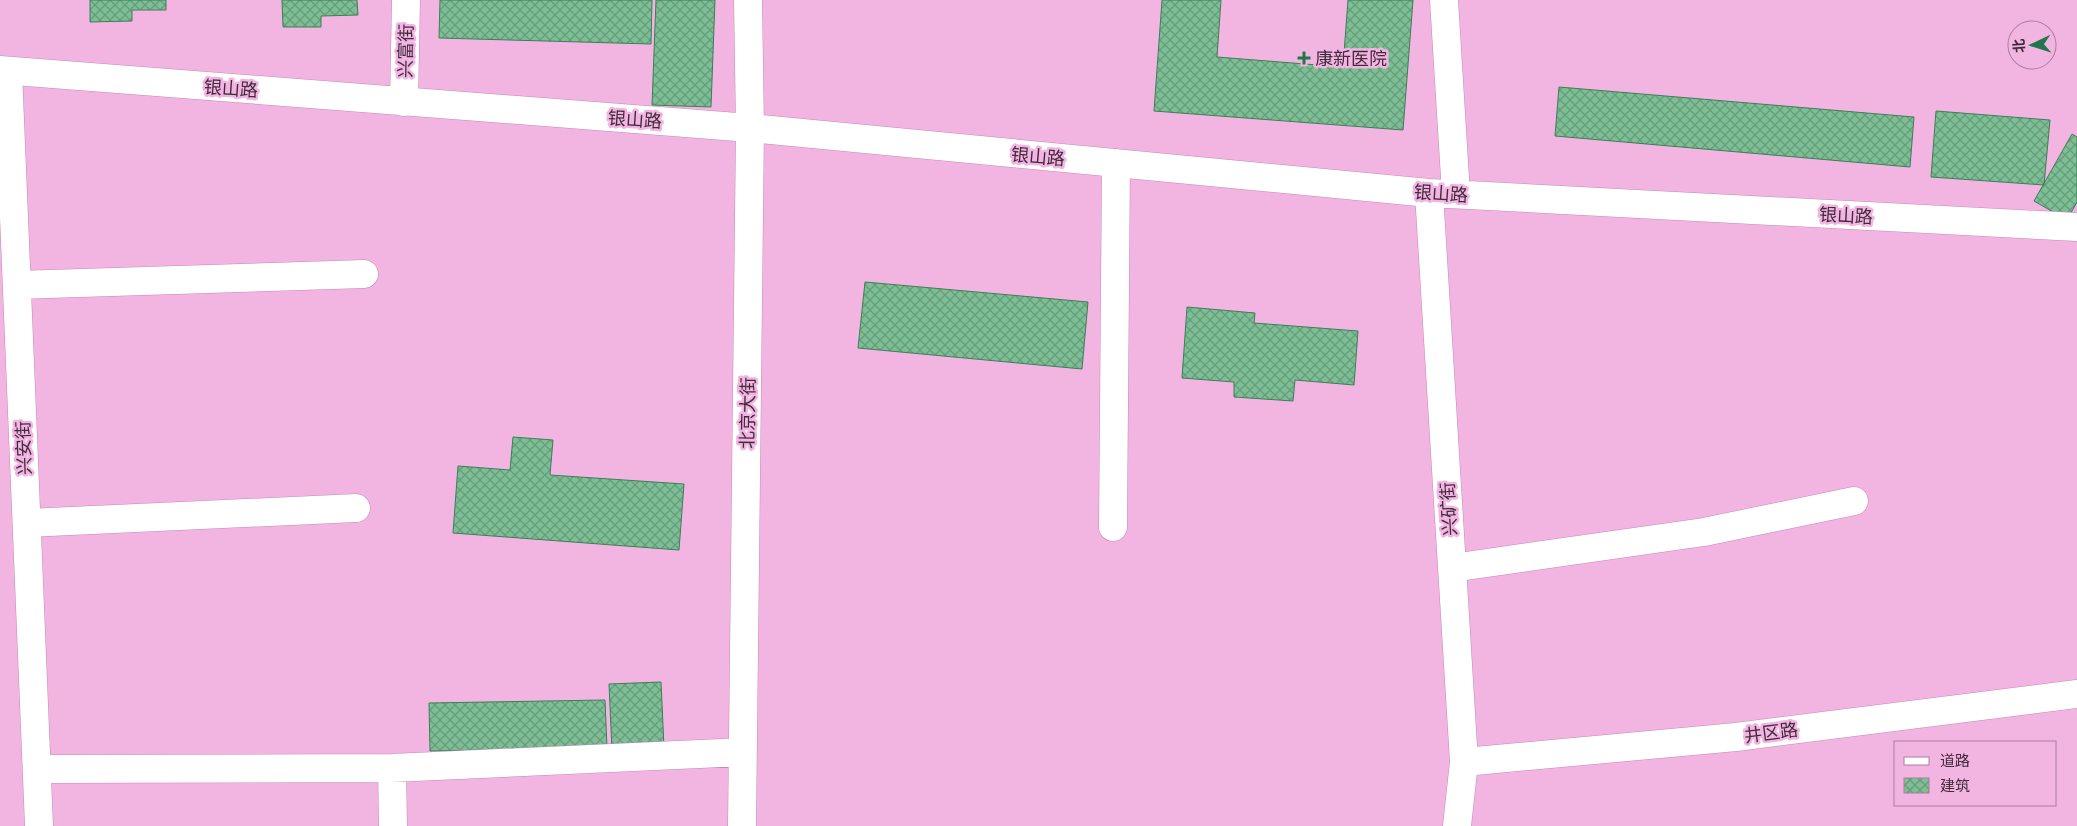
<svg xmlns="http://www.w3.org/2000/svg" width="2077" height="826" font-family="'Golos Text','Noto Sans SC',sans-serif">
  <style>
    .building { fill: url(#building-cross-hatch); stroke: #3c7e58 }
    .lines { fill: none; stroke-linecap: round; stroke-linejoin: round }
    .minor-casing { stroke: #c389b5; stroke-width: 29 }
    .minor { stroke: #fff; stroke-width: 28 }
    .poi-dot { fill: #21774a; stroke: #f2b5e2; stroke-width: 2 }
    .labels { text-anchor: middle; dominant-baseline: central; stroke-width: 5; stroke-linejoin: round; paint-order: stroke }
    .street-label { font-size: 18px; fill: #422a3c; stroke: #f2b5e2 }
    .poi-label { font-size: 18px; fill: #422a3c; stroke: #f2b5e2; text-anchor: start }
  </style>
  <defs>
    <pattern id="building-cross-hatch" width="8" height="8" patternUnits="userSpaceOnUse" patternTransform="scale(1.25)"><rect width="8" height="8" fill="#7cbf95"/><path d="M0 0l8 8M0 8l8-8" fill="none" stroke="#679b7b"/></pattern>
  </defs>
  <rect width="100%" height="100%" fill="#f2b5e2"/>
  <path class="building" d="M90,0H166V10H132V21L90,22Z
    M282,0H357L358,15L321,16V27H283Z
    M440,0H652L651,44L439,38Z
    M656,0H715L711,107L652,105Z
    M1162,0H1221L1217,57L1343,67L1348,0H1413L1403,130L1154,111Z
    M1559,87L1914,117L1910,167L1555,136Z
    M1936,111L2050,120L2044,185L1931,177Z
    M2072,134L2077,137V202L2067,220L2034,201Z
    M865,282L1088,302L1082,369L858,348Z
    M1187,307L1255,313L1254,323L1358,331L1354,385L1295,380L1293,401L1234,397V382L1182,378Z
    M513,437L553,440L550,475L684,484L679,550L453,533L458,466L510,470Z
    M661,682L664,748L612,751L609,684Z
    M605,700L607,748L430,751L429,703Z"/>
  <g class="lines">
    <defs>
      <path id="minor" d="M1444,0L1456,194
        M0,70L750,128L1429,193L2077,227
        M8,71L39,826
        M404,102L406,0
        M1429,193L1464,762L1457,826
        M17,285L364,274
        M27,523L356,508
        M1113,527L1116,163
        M1452,568L1704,532L1854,501
        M1464,762L1736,737L2077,694
        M392,768L393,826
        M37,769L392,768L743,752
        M742,826L750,128L748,0"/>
    </defs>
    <use href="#minor" class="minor-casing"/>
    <use href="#minor" class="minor"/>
  </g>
  <path class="poi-dot" d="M1301.5 50.5h5v5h5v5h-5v5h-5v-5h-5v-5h5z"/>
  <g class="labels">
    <g class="street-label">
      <text transform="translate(405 51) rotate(-89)">兴富街</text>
      <text transform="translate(231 88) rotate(4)">银山路</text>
      <text transform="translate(635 119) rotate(4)">银山路</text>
      <text transform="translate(1038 156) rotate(5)">银山路</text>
      <text transform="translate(1441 193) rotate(4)">银山路</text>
      <text transform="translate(1846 215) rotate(3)">银山路</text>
      <text transform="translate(747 413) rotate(-89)">北京大街</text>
      <text transform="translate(23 448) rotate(-92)">兴安街</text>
      <text transform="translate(1448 509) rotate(-93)">兴矿街</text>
      <text transform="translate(1771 732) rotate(-7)">井区路</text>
    </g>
    <g class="poi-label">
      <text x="1315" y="58">康新医院</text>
    </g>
  </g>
  <rect x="1894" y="741" width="162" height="65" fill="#f2b5e2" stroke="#ac7da0"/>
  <rect x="1904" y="757" width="25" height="8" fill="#ffffff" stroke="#ac7da0"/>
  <text x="1940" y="766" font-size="15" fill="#422a3c">道路</text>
  <rect x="1904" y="778" width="25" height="15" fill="url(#building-cross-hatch)" stroke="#ac7da0"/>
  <text x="1940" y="791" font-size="15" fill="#422a3c">建筑</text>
  <g transform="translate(2032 45) rotate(266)"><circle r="24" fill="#f2b5e2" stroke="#ac7da0"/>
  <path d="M0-4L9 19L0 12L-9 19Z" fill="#21774a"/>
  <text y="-8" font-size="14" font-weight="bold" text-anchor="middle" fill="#422a3c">北</text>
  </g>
</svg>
